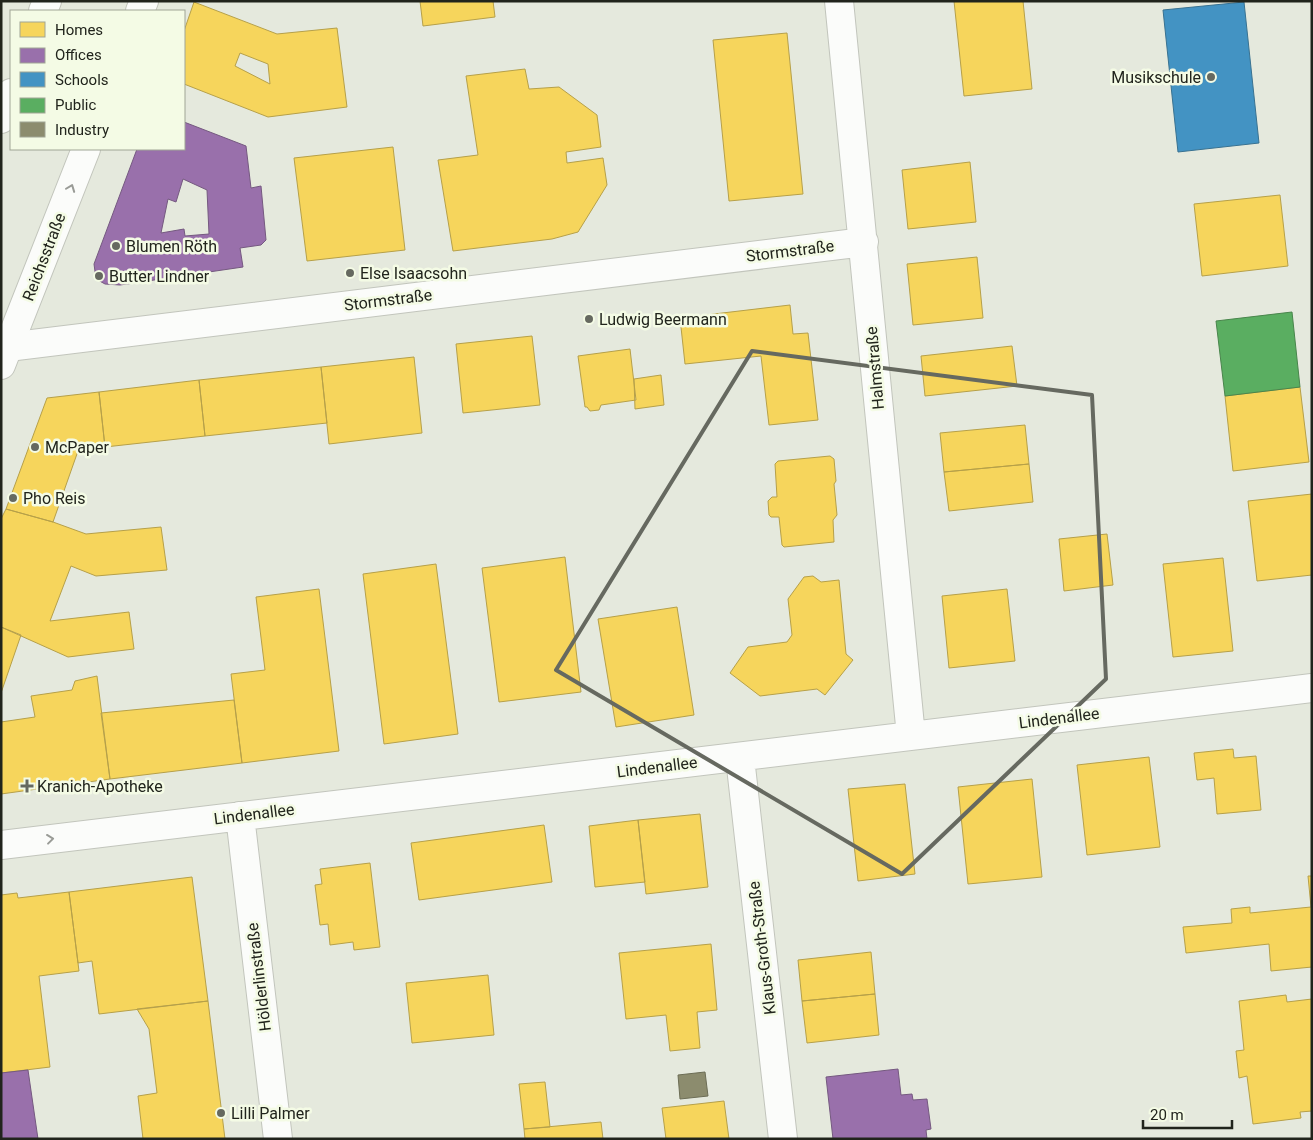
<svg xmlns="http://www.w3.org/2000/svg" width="1313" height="1140" font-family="Roboto,sans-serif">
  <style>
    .homes { fill: #f6d55c; stroke: #b6a049; fill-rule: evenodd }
    .offices { fill: #9970ab; stroke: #755980; fill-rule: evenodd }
    .schools { fill: #4393c3; stroke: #397291 }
    .public { fill: #5aae61; stroke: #49854c }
    .industry { fill: #8c8c6e; stroke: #6c6d55 }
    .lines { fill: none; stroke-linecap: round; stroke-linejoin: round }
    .minor-casing { stroke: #c2c5bc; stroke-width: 30 }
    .major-casing { stroke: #c2c5bc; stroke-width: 30 }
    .minor { stroke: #fbfcfa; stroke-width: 28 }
    .major { stroke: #fbfcfa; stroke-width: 28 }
    .oneway { stroke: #999b96 }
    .marked { fill: none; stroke: #666960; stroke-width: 4; stroke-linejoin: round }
    .poi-dot { fill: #666960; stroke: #f4fbe5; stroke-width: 2 }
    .labels { text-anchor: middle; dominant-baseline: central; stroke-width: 5; stroke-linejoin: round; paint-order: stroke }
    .poi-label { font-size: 16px; fill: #21241c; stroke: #f4fbe5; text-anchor: start }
    .street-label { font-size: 16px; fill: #21241c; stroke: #f4fbe5 }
  </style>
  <rect width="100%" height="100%" fill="#e5e9dd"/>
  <path class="homes" d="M420,1H493L495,17L423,26Z
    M954,1H1023L1032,89L964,96Z
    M194,2L277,34L337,28L347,107L268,117L184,84V31ZM240,53L268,64L270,84L235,66Z
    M787,33L803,194L729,201L713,40Z
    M525,69L529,89L559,87L597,115L601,147L566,152L567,163L603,158L607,185L578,232L552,239L453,251L438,160L478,155L466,76Z
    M393,147L405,250L307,261L294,158Z
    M970,162L976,222L908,229L902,170Z
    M1280,195L1288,266L1202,276L1194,204Z
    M977,257L983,318L913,325L907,264Z
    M790,305L793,334L808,333L818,420L769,425L761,356L685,364L680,318Z
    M532,336L540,405L463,413L456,344Z
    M1012,346L1017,386L925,396L921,356Z
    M630,349L636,400L601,405L599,410L590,411L587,407H585L578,356Z
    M414,357L422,433L329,444L321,367Z
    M321,367L327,423L205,436L199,380Z
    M661,375L664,405L635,409L634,379Z
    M199,380L205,436L105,447L99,392Z
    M1300,387L1309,462L1233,471L1225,396Z
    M99,392L105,447L78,451L53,522L6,509L47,398Z
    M1025,425L1029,464L944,472L940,433Z
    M830,456L834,459L836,481L834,484L837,515L833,520L834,542L784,547L782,545L779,517H771L769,515L768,501L772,497H777L775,464L778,461Z
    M1029,464L1033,502L949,511L944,472Z
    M1312,494V575L1257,581L1248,501Z
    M6,509L53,522L86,534L161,527L167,570L96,576L71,566L50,621L129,612L134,649L68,657L1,627V519Z
    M1107,534L1113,585L1064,591L1059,539Z
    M565,557L581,692L499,702L482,568Z
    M1223,558L1233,651L1173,657L1163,564Z
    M436,564L458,734L384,744L363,574Z
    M813,576L821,582L839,580L846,654L853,660L825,695L817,689L760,696L730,673L748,647L787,642L792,635L788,599L804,577Z
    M319,589L339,751L242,763L231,674L265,670L256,597Z
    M1007,589L1015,661L949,668L942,596Z
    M677,607L694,715L616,727L598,619Z
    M1,627L21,635L1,693Z
    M97,676L110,779L1,794V722L35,717L31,696L72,690L75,681Z
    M234,700L242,763L110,779L101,713Z
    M1233,749L1234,758L1256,756L1261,810L1217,814L1214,778L1197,780L1194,753Z
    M1149,757L1160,847L1087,855L1077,765Z
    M1032,779L1042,877L968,884L958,787Z
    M905,784L915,874L858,881L848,789Z
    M700,814L708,887L646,894L638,820Z
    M638,820L645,882L595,887L589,826Z
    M544,825L552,882L419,900L411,843Z
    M370,863L380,947L354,950L353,942L330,945L328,924L320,925L315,885L322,884L320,869Z
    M1308,876H1312V967L1271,971L1269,944L1186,953L1183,927L1232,923L1231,909L1250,907V913L1311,907Z
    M192,877L208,1001L99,1014L92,961L78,963L69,892Z
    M69,892L79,971L39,976L50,1067L1,1073V895L17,893L18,898Z
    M711,944L717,1010L697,1012L700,1048L670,1051L666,1015L626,1019L619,953Z
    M871,952L875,994L802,1001L798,960Z
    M488,975L494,1035L412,1043L406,983Z
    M875,994L879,1035L807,1043L802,1001Z
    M1286,995L1287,1002L1312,999V1111L1300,1112L1301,1118L1253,1124L1247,1076L1239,1078L1236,1051L1244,1050L1239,1001Z
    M208,1001L225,1139H143L138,1096L157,1093L149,1029L137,1009Z
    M545,1082L550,1127L524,1129L519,1084Z
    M724,1101L729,1139H666L662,1108Z
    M601,1122L603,1139H525L524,1129Z"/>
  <path class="offices" d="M184,122L246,146L251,188L261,186L266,240L261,245L240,248L243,267L120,285L105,284L96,279L94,264L137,149H184ZM183,179L207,190L209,234L185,236L184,229L161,233L168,199L176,202Z
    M898,1069L901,1095L912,1094L913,1100L927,1099L931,1129L926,1130L927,1139H833L826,1077Z
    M28,1070L38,1139H1V1073Z"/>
  <path class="schools" d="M1244,2L1259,143L1178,152L1163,10Z"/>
  <path class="public" d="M1292,312L1300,387L1225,396L1216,321Z"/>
  <path class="industry" d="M705,1072L708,1096L680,1099L678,1075Z"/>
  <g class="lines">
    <defs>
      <path id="minor" d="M839,1L911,736
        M1,345L8,347L864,242
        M740,758L783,1139
        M240,816L278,1139
        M1,845L1312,688"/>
      <path id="major" d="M43,11L47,1
        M140,11L144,1
        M1,119L11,93
        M1,365L86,149"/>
    </defs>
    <use href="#minor" class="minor-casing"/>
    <use href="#major" class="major-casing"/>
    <use href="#minor" class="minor"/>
    <use href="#major" class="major"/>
  </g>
  <defs><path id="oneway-chevron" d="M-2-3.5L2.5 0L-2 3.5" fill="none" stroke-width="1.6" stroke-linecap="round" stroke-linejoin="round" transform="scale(1.25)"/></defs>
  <g class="oneway">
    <use href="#oneway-chevron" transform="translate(71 188) rotate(-69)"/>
    <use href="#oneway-chevron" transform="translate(50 839) rotate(-7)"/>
  </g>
  <path class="marked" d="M752,351L1092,395L1106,679L902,874L556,670Z"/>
  <g class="poi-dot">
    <circle cx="1211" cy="77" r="5"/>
    <circle cx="116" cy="246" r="5"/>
    <circle cx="350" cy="273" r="5"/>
    <circle cx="99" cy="276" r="5"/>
    <circle cx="589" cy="319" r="5"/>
    <circle cx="35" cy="447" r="5"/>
    <circle cx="13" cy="498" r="5"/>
    <path d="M24.5 778.5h5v5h5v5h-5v5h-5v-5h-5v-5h5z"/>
    <circle cx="221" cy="1113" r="5"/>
  </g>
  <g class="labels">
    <g class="poi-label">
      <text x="1201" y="77" text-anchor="end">Musikschule</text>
      <text x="126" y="246">Blumen Röth</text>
      <text x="360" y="273">Else Isaacsohn</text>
      <text x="109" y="276">Butter Lindner</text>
      <text x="599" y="319">Ludwig Beermann</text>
      <text x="45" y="447">McPaper</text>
      <text x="23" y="498">Pho Reis</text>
      <text x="37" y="786">Kranich-Apotheke</text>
      <text x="231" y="1113">Lilli Palmer</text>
    </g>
    <g class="street-label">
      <text transform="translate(790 251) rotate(-7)">Stormstraße</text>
      <text transform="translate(44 257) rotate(-69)">Reichsstraße</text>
      <text transform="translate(388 300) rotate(-7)">Stormstraße</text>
      <text transform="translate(875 368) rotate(-95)">Halmstraße</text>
      <text transform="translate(1059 718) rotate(-7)">Lindenallee</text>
      <text transform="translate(657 767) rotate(-7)">Lindenallee</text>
      <text transform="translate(254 814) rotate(-7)">Lindenallee</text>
      <text transform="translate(762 948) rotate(-97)">Klaus-Groth-Straße</text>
      <text transform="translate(259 977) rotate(-97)">Hölderlinstraße</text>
    </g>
  </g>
  <rect width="1313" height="1140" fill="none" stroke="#21241c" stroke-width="5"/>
  <rect x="10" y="10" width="175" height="140" fill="#f4fbe5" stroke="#a0a595"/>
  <rect x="20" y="22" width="25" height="15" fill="#f6d55c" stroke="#a0a595"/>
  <text x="55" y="35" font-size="15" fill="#21241c">Homes</text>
  <rect x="20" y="48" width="25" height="15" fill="#9970ab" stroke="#a0a595"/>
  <text x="55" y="60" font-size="15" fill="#21241c">Offices</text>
  <rect x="20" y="72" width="25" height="15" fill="#4393c3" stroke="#a0a595"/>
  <text x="55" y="85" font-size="15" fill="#21241c">Schools</text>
  <rect x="20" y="98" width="25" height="15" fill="#5aae61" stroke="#a0a595"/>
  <text x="55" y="110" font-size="15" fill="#21241c">Public</text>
  <rect x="20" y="122" width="25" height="15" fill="#8c8c6e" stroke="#a0a595"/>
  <text x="55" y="135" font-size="15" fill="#21241c">Industry</text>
  <path d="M1143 1120v8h89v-8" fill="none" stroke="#21241c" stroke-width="2.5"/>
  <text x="1150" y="1120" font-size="15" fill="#21241c" stroke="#f4fbe5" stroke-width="4" paint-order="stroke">20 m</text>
</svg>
